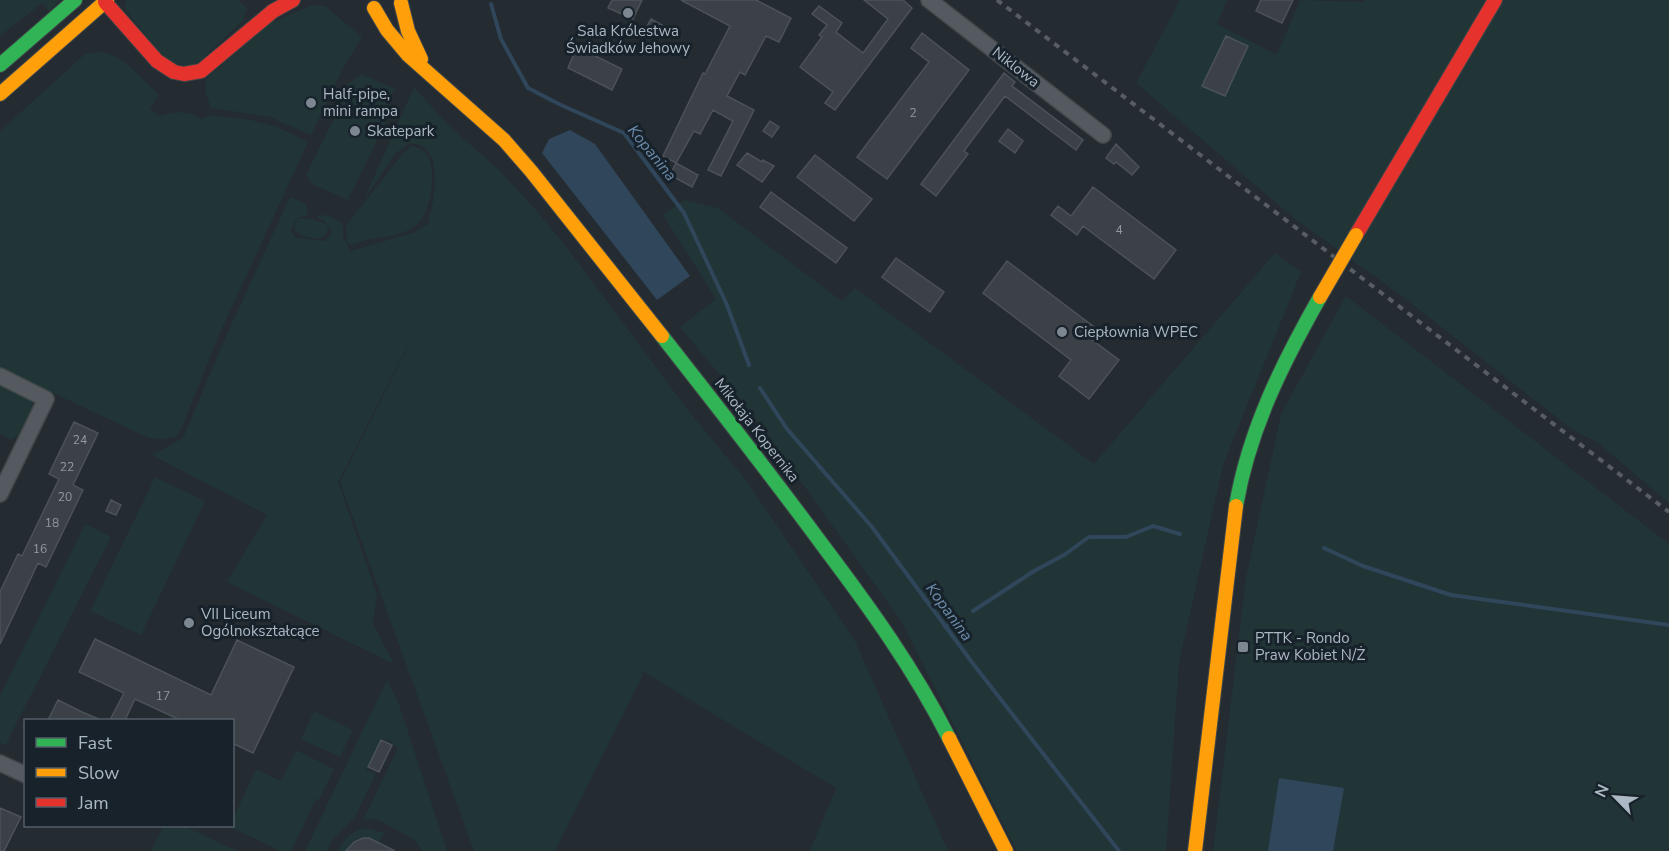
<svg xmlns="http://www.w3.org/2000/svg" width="1669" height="851" font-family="'Nunito Sans',sans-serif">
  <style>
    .green { fill: #213537 }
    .water { fill: #30465b }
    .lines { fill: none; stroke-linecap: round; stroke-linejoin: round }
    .stream { stroke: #30465b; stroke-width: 4 }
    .building { fill: #3b4146; stroke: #4b525a; stroke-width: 1.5 }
    .street-casing { stroke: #40464a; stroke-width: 18 }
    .fast-casing { stroke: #40464a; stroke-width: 16 }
    .slow-casing { stroke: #40464a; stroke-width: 16 }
    .jam-casing { stroke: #40464a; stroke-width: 16 }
    .street { stroke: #545a60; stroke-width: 15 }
    .fast { stroke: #30b455; stroke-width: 14 }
    .slow { stroke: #ff9f0a; stroke-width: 14 }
    .jam { stroke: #e5322d; stroke-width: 14 }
    .rail { stroke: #575d63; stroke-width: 4; stroke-dasharray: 6 6; stroke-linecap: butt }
    .slow-bridge-casing { stroke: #40464a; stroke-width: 16; stroke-linecap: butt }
    .slow-bridge { stroke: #ff9f0a; stroke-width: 14 }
    .poi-dot { fill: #7c8791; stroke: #18222b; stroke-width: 2 }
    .labels { text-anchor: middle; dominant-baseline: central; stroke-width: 6; stroke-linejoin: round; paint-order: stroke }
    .number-label { font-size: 12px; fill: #909aa4 }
    .poi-label { font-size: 15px; fill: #acb8c4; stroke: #18222b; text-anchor: start }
    .street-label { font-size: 15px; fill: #acb8c4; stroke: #18222b }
    .water-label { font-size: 16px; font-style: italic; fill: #6b8caa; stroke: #18222b }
  </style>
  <rect width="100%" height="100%" fill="#242b31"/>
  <path class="green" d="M0,0H59L50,12L42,3L0,36Z
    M126,0H238L247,8L243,20L200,61L189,67L170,61L159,51L125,9Z
    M1180,0H1227L1217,24L1277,55L1300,0L1364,2L1365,0H1669V503L1597,442L1573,430L1398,293L1295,219L1136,83Z
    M313,5L325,6L362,37L342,70L311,135L270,117L211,108L205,92L206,79L270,23Z
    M97,52C124,52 139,79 159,94L150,109L159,116C178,111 184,110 202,119L208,115L251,120L277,127L308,142L218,337L183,425L177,436L166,439L149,438L0,368V131L85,54Z
    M362,74L395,89L391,95L386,97L389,107L385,114L388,118L348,200L312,184L306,175L348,91L347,84Z
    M414,87L448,125L498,169L536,210L564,244L688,410L748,483L855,641L948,851H810L836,788L644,672L555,851H474L340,482L438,287L338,482L377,595L373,623L394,664L227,582L267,515L152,455L183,438L227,334L290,197L305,203L308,215C297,218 294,220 291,232L296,238L325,241L330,236L331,230L328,226L327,233L322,238C313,238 302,238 295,231V225L298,219C308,218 318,220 327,225L324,220L318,219L317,216L328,215L343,224V237L351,251L415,232L428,224C433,205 443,160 423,147C420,144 414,144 410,143L396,153L364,199Z
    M412,146C427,150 431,158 432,173C433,185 430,198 427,209C415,242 378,233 351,245L347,243L346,226L403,153Z
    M684,200L718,208L842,301L855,288L1094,464L1275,253L1301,272L1223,465L1179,663L1166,851H1017L902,622L750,411L680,327L716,299L663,215Z
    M1346,296L1669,544V851H1213L1246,578L1281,414Z
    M2,383L30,397L33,405L20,434L11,440L0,434V387Z
    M155,477L205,501L141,635L90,611Z
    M85,524L111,537L5,746L0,743V696Z
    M387,680L399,704L447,851H423L415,840L410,837L376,819L363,820L398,748L393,745L392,742L381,738L366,770L376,774L354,819L333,839L327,851H305Z
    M314,711L353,730L340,757L301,739Z
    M296,750L334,769L319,800L316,799L291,851H280L229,826H232L233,819L256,769L281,781Z
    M163,826H184L237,851H151Z
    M368,828L384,833L379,842L363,837L353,841L347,851H338C345,837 353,830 368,828Z"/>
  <path class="water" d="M570,130L595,144L690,276L657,300L542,153L549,139Z
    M1279,778L1344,788L1333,851H1268Z"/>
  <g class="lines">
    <path class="stream" d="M491,4L501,39L528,88L561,105L624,133L684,213L727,305L749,365
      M760,388L787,429L872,527L974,665L1119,851
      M1324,548L1363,566L1451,595L1669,625
      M973,611L1034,571L1064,555L1089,537H1126L1153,526L1180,534
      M945,627L954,621"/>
  </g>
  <path class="building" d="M612,0H642L633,19L608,8Z
    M681,0H756L791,18L779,42L766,36L745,75L740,72L727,96L754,110L721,176L708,170L733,121L713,110L700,134L694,131L676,163L663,156L703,73L705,74L730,26Z
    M864,0H903L912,8L835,110L825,103L833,92L800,67L822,37L819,35L827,25L812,14L819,6L842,23L836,32L863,53L888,19Z
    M1261,0H1293L1282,23L1256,11Z
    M651,19L662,25L658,34L646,28Z
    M922,33L969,70L887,179L857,157L929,62L911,48Z
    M1226,36L1248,46L1225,96L1202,86Z
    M577,47L622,69L612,90L568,68Z
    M1004,73L1015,82L1012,86L1083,140L1076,150L1005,96L964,151L968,154L936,196L921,184Z
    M770,121L779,127L772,137L763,131Z
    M1008,129L1023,141L1015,153L999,141Z
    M1116,144L1139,167L1132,175L1116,162L1114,164L1106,158Z
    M747,153L762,162L763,160L774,166L762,182L737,165Z
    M815,155L872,199L854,221L797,177Z
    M676,163L698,175L692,187L670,175Z
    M1093,187L1176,250L1154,279L1083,226L1077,235L1051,215L1058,206L1071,216Z
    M771,192L847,248L836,263L760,207Z
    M896,258L944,292L930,312L882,277Z
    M1007,261L1094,327L1087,336L1119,360L1089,399L1059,376L1071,360L983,293Z
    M74,422L98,433L73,485L83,490L46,567L38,563L0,644V592L18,554L22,556L59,479L49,474Z
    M111,500L121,505L116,515L106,511Z
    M95,639L211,695L237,640L294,667L253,753L232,743V720H180L135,699L125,720H110L124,693L79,672Z
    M58,700L82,712L101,720H48Z
    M381,740L392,745L379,772L368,767Z
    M0,808L21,817L4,851H0Z
    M363,838H369L395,851H346L354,842Z"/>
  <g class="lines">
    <defs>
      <path id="street" d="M929,0L1103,135
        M0,376L46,399L0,494
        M0,763L26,775"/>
      <path id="fast" d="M0,65L75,0
        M662,336C717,406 771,475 824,547C870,608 914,669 949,738
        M1236,506C1249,430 1282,364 1320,297"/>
      <path id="slow" d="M401,3L408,31L421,59
        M374,8L387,30L408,55L504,140L531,171L662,336
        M0,94L107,0
        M949,738L1006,851
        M1195,851L1236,506"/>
      <path id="jam" d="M105,2L157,61L174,72L184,74L201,71L273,11L293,0
        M1356,235L1495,0"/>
    </defs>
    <use href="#street" class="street-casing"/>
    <use href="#fast" class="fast-casing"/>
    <use href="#slow" class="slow-casing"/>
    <use href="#jam" class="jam-casing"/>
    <use href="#street" class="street"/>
    <use href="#fast" class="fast"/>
    <use href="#slow" class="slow"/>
    <use href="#jam" class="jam"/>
    <path class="rail" d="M997,0L1669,512"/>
    <defs>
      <path id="slow-bridge" d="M1320,297L1356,235"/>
    </defs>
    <use href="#slow-bridge" class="slow-bridge-casing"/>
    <use href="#slow-bridge" class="slow-bridge"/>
  </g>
  <g class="poi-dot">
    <circle cx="628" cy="13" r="6"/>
    <circle cx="311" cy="103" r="6"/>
    <circle cx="355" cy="131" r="6"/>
    <circle cx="1062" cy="332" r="6"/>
    <circle cx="189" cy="623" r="6"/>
    <rect x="1237" y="641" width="12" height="12" rx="3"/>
  </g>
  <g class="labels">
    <g class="number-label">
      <text x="913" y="113">2</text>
      <text x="1119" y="230">4</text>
      <text x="80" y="440">24</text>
      <text x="67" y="467">22</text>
      <text x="65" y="497">20</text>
      <text x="52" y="523">18</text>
      <text x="40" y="549">16</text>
      <text x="163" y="696">17</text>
    </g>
    <g class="poi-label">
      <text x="628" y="31" text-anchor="middle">Sala Królestwa<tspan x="628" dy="17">Świadków Jehowy</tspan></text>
      <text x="323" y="94">Half-pipe,<tspan x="323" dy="17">mini rampa</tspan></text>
      <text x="367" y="131">Skatepark</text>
      <text x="1074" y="332">Ciepłownia WPEC</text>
      <text x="201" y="614">VII Liceum<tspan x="201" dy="17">Ogólnokształcące</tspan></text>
      <text x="1255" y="638">PTTK - Rondo<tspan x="1255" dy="17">Praw Kobiet N/Ż</tspan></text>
    </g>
    <g class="street-label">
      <text transform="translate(1016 67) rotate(38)">Niklowa</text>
      <text transform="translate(757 430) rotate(52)">Mikołaja Kopernika</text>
    </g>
    <g class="water-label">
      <text transform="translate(652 153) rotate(51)">Kopanina</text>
      <text transform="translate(949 612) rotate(54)">Kopanina</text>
    </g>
  </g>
  <rect x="24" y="719" width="210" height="108" fill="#18222b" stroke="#535e68" stroke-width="1.5"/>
  <rect x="36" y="738" width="30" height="9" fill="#30b455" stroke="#535e68" stroke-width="1.5"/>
  <text x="78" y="749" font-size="18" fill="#acb8c4">Fast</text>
  <rect x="36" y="768" width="30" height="9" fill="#ff9f0a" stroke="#535e68" stroke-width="1.5"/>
  <text x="78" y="779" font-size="18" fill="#acb8c4">Slow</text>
  <rect x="36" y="798" width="30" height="9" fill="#e5322d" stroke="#535e68" stroke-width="1.5"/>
  <text x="78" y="809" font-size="18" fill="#acb8c4">Jam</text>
  <g transform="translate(1615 797) rotate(295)" stroke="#18222b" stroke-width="4.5" paint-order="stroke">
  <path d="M0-4.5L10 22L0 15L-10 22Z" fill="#acb8c4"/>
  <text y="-9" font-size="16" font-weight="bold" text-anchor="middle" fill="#acb8c4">N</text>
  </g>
</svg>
